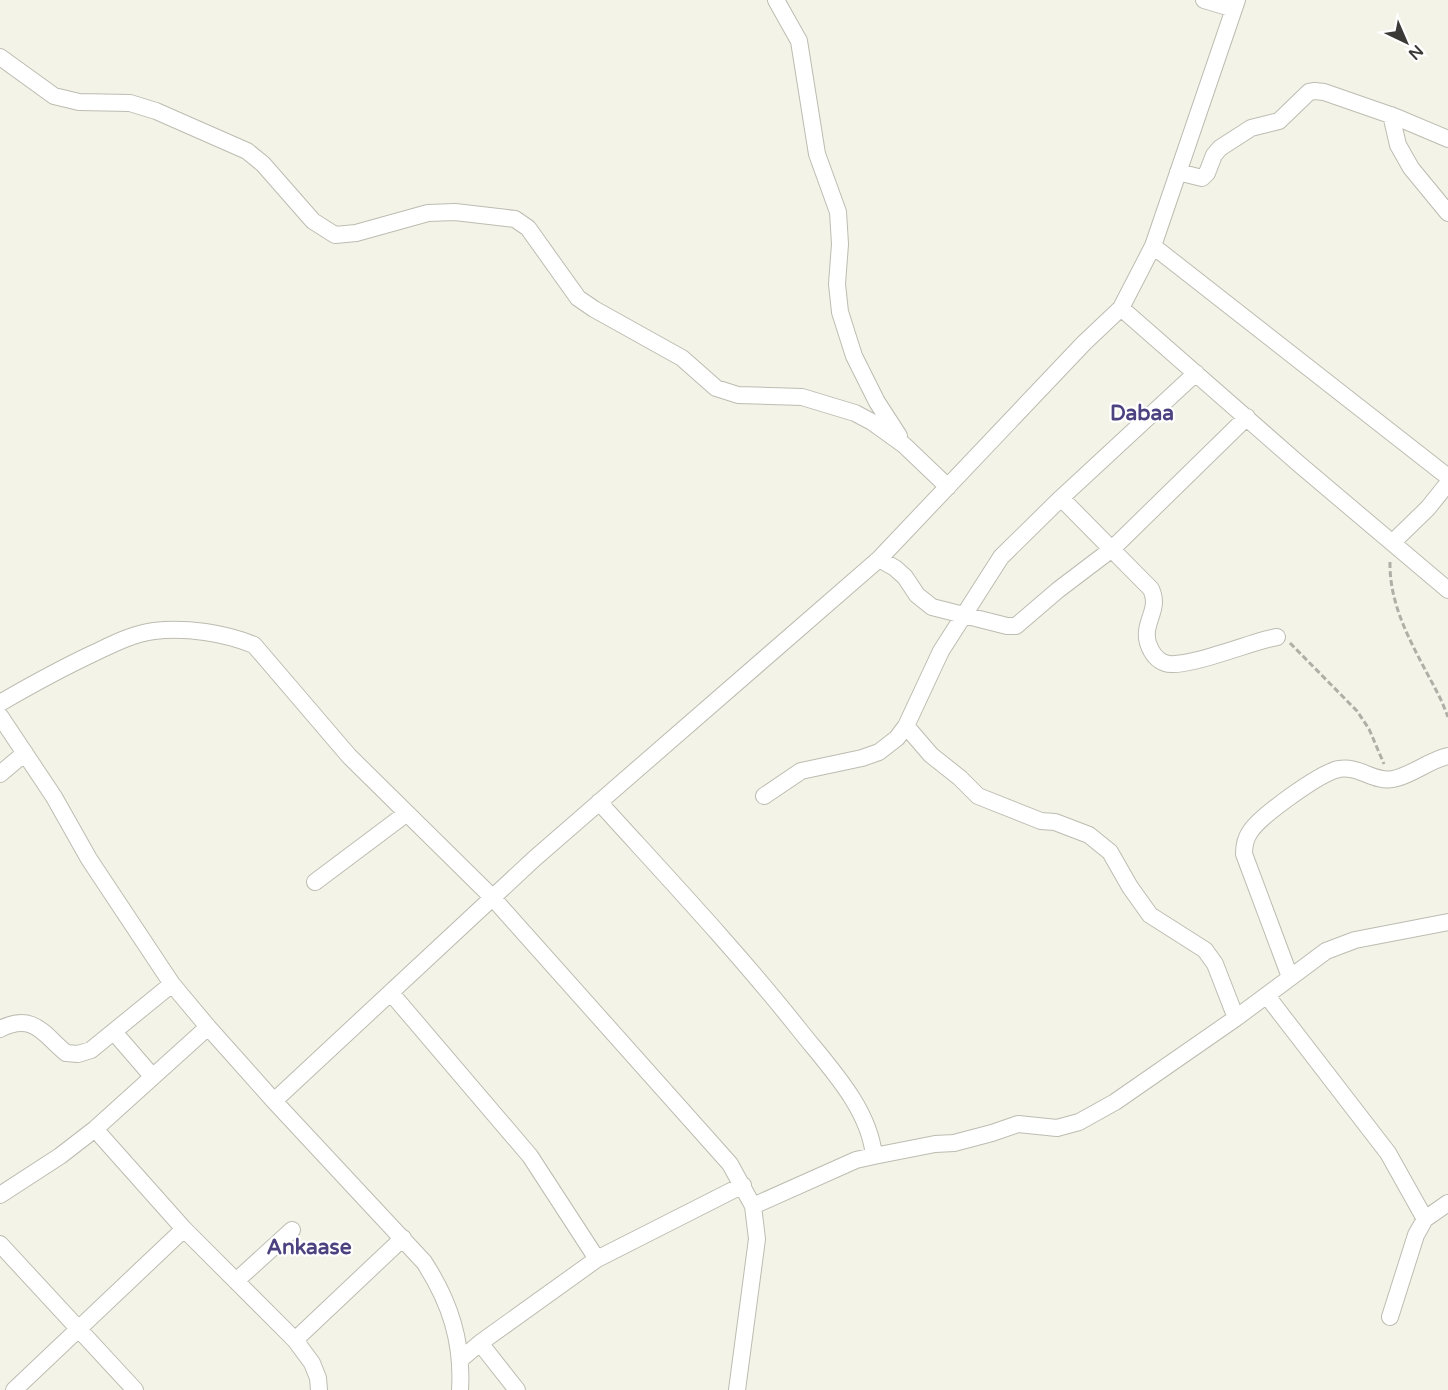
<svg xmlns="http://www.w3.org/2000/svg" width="1448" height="1390" font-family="'Varela Round',sans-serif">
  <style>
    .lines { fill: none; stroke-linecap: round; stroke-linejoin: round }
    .minor-casing { stroke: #bdbcb1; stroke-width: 18 }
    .path { stroke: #b0afa7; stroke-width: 3; stroke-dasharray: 6 3; stroke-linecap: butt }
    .minor { stroke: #fff; stroke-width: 16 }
    .labels { text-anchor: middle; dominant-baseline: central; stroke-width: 4.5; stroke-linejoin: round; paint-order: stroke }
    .quarter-label { font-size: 21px; font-weight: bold; fill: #4c4280; stroke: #fff }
  </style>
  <rect width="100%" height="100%" fill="#f4f3e8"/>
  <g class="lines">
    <defs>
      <path id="minor" d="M776,0L799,41L817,154L838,212L840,244L837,284L840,312L854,356L877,402L899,436
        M1204,0L1234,9
        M0,57L54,96L79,102L130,103L156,111L247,151L263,164L313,221L335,235L356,233L428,213L455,212L515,219L528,228L578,298L594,309L682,358L716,388L738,395L802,397L855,413L872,422L904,445L948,487
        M1391,115L1398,145L1411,168L1448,213
        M1178,172L1202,178L1207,173L1214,155L1220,148L1251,128L1279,121L1309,92L1315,91L1324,92L1396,117L1448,139
        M1153,246L1448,477
        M1121,308L1299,464L1448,590
        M1061,498L1151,589C1161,610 1142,622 1148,643C1151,652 1156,660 1165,663C1184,670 1252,641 1277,637
        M1393,542L1428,508L1448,483
        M879,559L895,568L905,577L917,595L932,607L1007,626H1016L1058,590L1112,549L1247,417
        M0,703C31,685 62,668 94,653C113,644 132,634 154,631C186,627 225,633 254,645L349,756L492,897L730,1164L753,1206L757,1239L737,1390
        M0,716L54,797L89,859L172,984L208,1027L274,1101L424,1262C450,1302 463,1342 460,1390
        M906,726L931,755L960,778L978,796L1041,821L1055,822L1089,835L1110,852L1130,887L1150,915L1205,950L1215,964L1236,1018
        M0,774L25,753
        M764,796L801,771L862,758L879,752L897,738L906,726L941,651L1001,557L1061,498L1196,373
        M599,802C667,877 736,950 798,1028C828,1066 869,1107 874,1156L856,1160L753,1206
        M315,882L407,813
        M1290,977L1244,854C1244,846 1245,839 1250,832C1260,816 1321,772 1339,769C1358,765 1375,783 1393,779C1413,775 1429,760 1448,756
        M391,993L530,1156L597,1259
        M1267,996L1388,1153L1425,1219
        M0,1029C34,1012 44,1035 66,1053L78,1054L91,1050L172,984
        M114,1032L152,1076
        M274,1101L534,859L879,559L1084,343L1121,308L1153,246L1237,0
        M95,1129L184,1229L295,1340L312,1363L318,1378L319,1390
        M874,1156L935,1144L954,1143L992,1133L1018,1124L1057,1128L1079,1122L1115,1102L1236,1018L1326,951L1355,940L1448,922
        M0,1195L60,1156L95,1129L208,1027
        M0,1244L135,1390
        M236,1281L292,1230
        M1390,1317L1416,1235L1425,1219L1448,1203
        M295,1340L403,1238
        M480,1343L517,1390
        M460,1360L480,1343L597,1259L743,1185
        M14,1390L184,1229"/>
    </defs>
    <use href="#minor" class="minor-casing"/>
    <path class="path" d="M1390,562C1389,613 1420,657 1442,702L1448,717
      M1290,643L1357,711L1369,729L1384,764"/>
    <use href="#minor" class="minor"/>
  </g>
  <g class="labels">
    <g class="quarter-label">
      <text x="1142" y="413">Dabaa</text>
      <text x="309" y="1247">Ankaase</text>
    </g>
  </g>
  <g transform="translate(1406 42) rotate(136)" stroke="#ffffff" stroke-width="4.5" paint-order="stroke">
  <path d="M0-4.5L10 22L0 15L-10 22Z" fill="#3b3a36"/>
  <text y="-9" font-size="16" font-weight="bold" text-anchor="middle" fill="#3b3a36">N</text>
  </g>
</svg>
